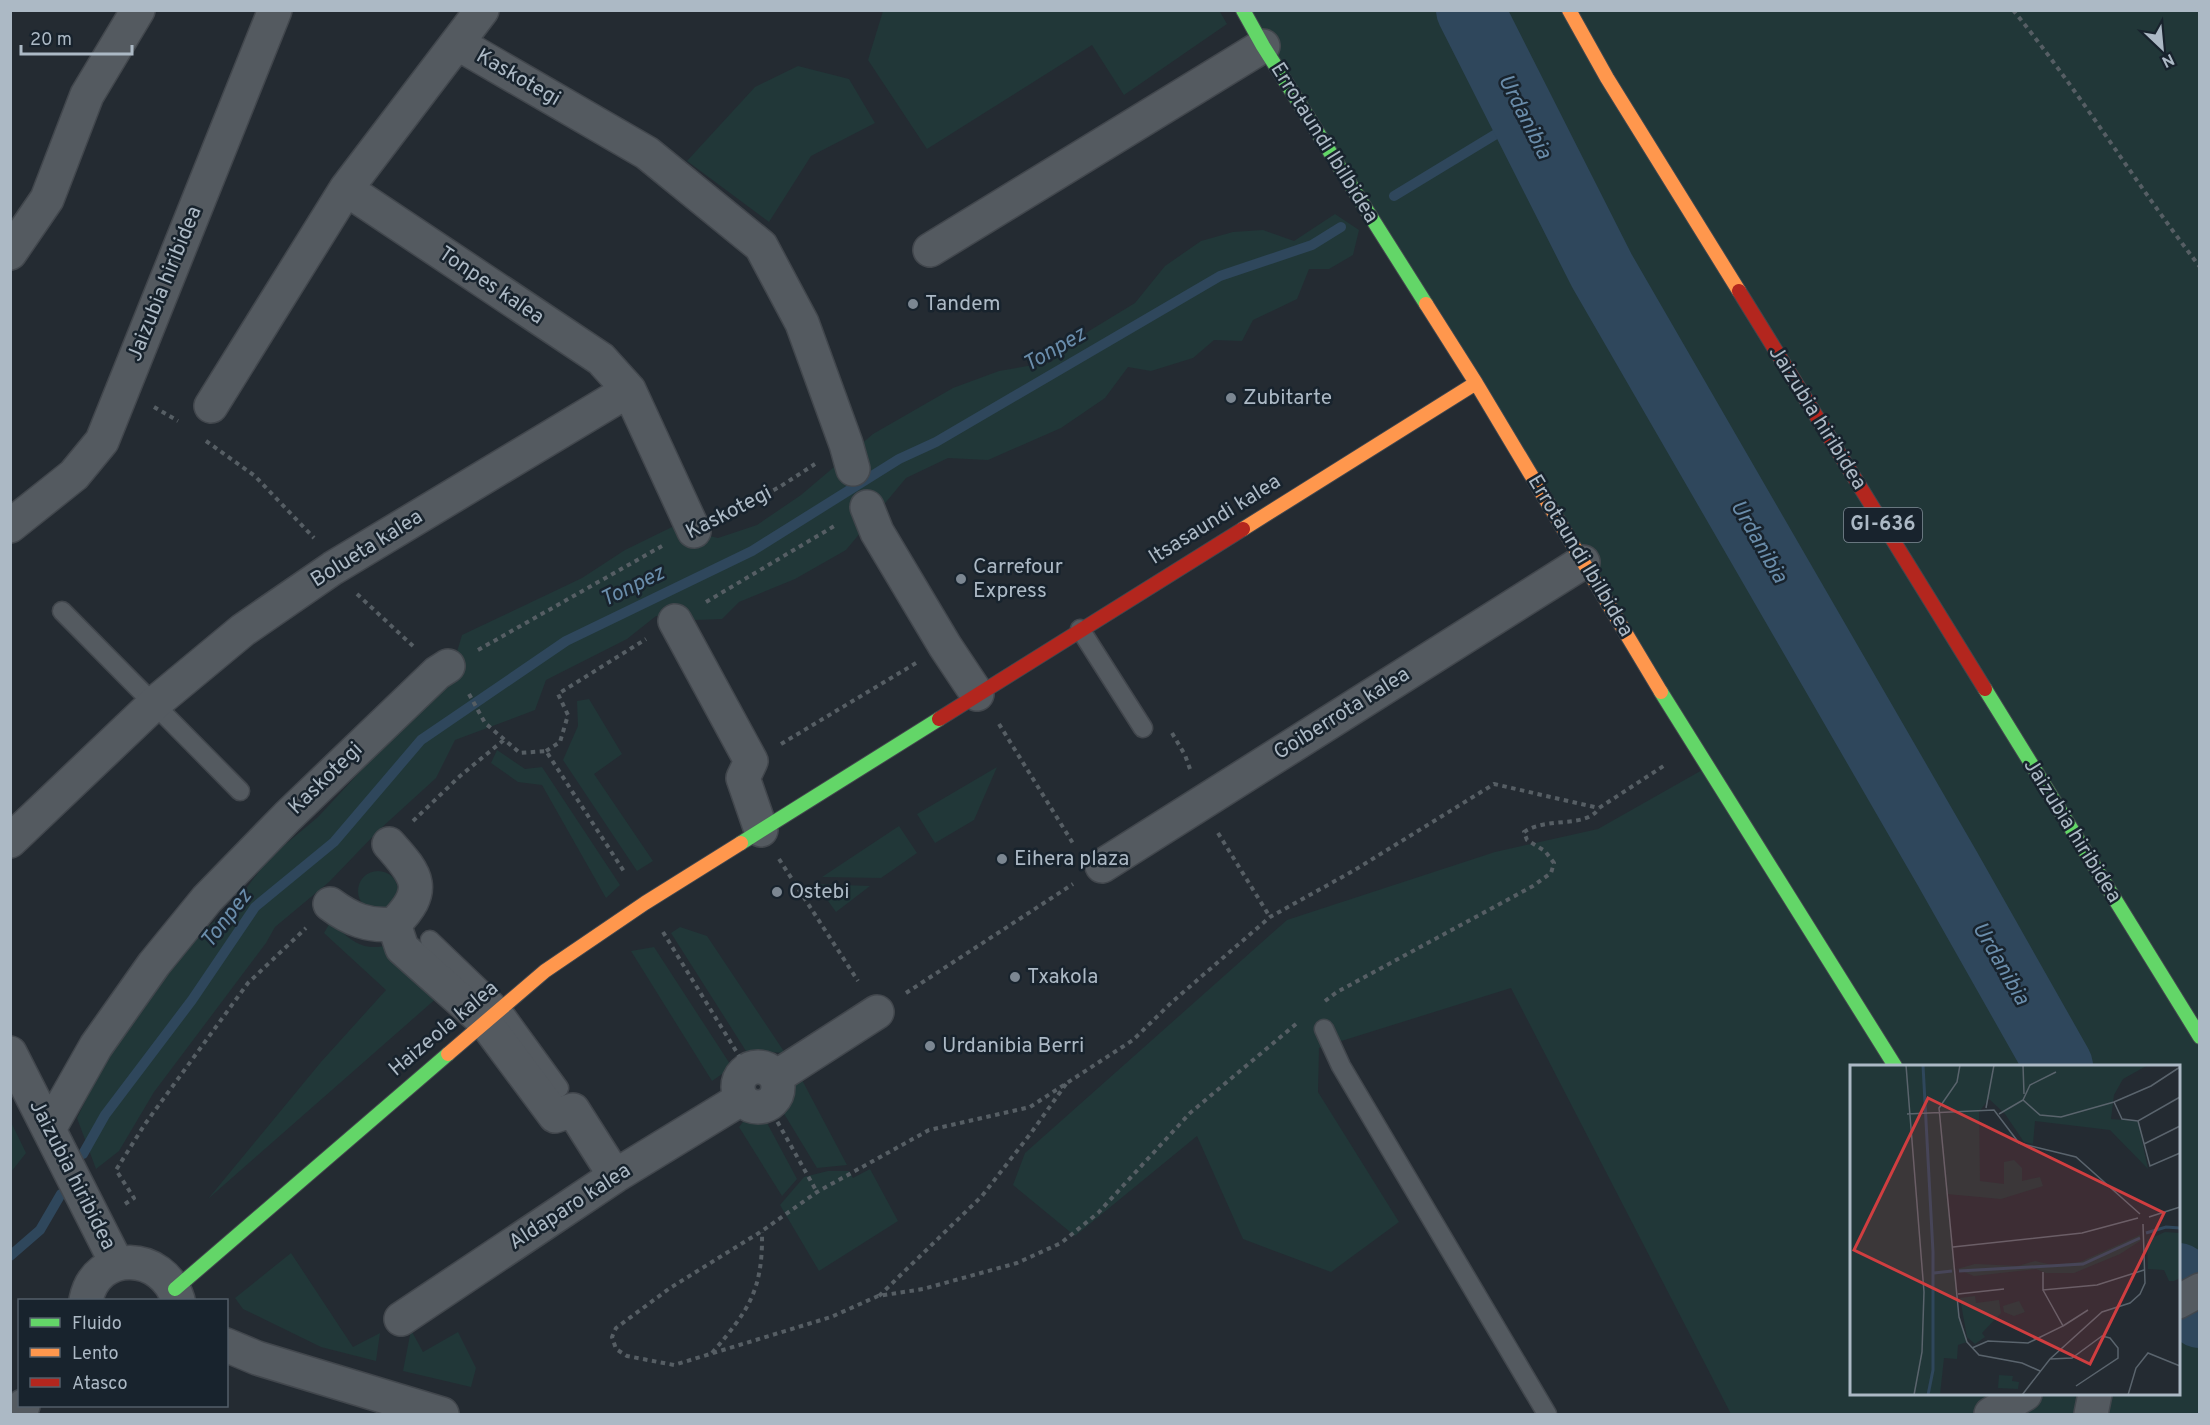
<svg xmlns="http://www.w3.org/2000/svg" width="2210" height="1425" font-family="Overpass,sans-serif">
  <style>
    .green { fill: #213738; fill-rule: evenodd }
    .lines { fill: none; stroke-linecap: round; stroke-linejoin: round }
    .stream { stroke: #2f475c; stroke-width: 10 }
    .river { stroke: #2f475c; stroke-width: 68 }
    .lane-casing { stroke: #42474d; stroke-width: 21 }
    .street-casing { stroke: #42474d; stroke-width: 36 }
    .fast-casing { stroke: #42474d; stroke-width: 16 }
    .slow-casing { stroke: #42474d; stroke-width: 16 }
    .jam-casing { stroke: #42474d; stroke-width: 16 }
    .path { stroke: #565e64; stroke-width: 4; stroke-dasharray: 4.5 4.5; stroke-linecap: butt }
    .lane { stroke: #545a60; stroke-width: 18 }
    .street { stroke: #545a60; stroke-width: 33 }
    .fast { stroke: #63d668; stroke-width: 14 }
    .slow { stroke: #ff974d; stroke-width: 14 }
    .jam { stroke: #b3261e; stroke-width: 14 }
    .poi-dot { fill: #7c8792; stroke: #18232d; stroke-width: 2 }
    .labels { text-anchor: middle; dominant-baseline: central; stroke-width: 5; stroke-linejoin: round; paint-order: stroke }
    .shield { fill: #18232d; stroke: #808c97; stroke-width: 1.5 }
    .shield-label { font-size: 20px; font-weight: bold; fill: #acb9c5 }
    .street-label { font-size: 21px; fill: #acb9c5; stroke: #18232d }
    .poi-label { font-size: 21px; fill: #acb9c5; stroke: #18232d; text-anchor: start }
    .water-label { font-size: 22px; font-style: italic; fill: #6a8dab; stroke: #18232d }
    .inset-river { fill: none; stroke: #2f475c; stroke-width: 3 }
    .inset-road { fill: none; stroke: #5a646d; stroke-width: 1.5 }
    .view { fill: #d03e40; fill-opacity: 0.15; stroke: #d03e40; stroke-width: 3 }
    .inset-edge { fill: none; stroke: #acb9c5; stroke-width: 3 }
  </style>
  <rect width="100%" height="100%" fill="#242b32"/>
  <path class="green" d="M1219,10L1227,24L1124,95L1092,45L927,149L868,60L883,11Z
    M1243,11H2199V1414H1731L1511,988L1319,1048L1318,1092L1399,1222L1331,1272L1243,1239L1197,1136L1075,1236L1013,1185L1025,1153L1287,920L1495,852L1598,829L1711,765ZM1852,1066H2178V1394H1852Z
    M798,66L849,79L875,123L811,156L769,222L687,161L755,87Z
    M1335,214L1359,230L1353,255L1329,269H1309L1297,299L1253,320L1242,341L1214,340L1193,358L1151,371L1128,367L1105,398L1061,428L988,460L948,458L906,478L846,550L795,579L739,602L722,619L696,620L656,616L627,639L546,680L535,710L455,740L436,778L379,830L329,882L275,927L266,943L154,1092L119,1151L96,1169L77,1118L102,1067L180,952L236,902L269,858L318,817L420,707L447,685L462,635L582,578L625,550L672,527L718,538L757,525L801,495L873,434L953,388L999,371L1051,362L1089,331L1135,303L1165,266L1201,241L1233,232L1263,230L1294,241Z
    M589,699L622,754L594,774L653,861L637,871L563,760L578,726L577,701Z
    M497,750L525,769L542,767L620,885L606,898L542,785L518,782L491,763Z
    M997,767L974,820L935,843L917,814Z
    M899,826L917,853L881,878L822,877Z
    M358 891a20 20 0 1 1 40 0a20 20 0 1 1-40 0Z
    M816,884L870,886L836,912Z
    M331,921C350,940 361,952 389,945L439,996L208,1199L321,1062L386,990L324,933Z
    M680,927L707,936L785,1053L746,1051L671,933Z
    M654,947L732,1067L712,1081L631,951Z
    M801,1078L847,1165L817,1168L783,1112L789,1085Z
    M746,1118L767,1123L797,1179L782,1196L739,1127Z
    M11,1122L26,1153L11,1172H10Z
    M870,1169L898,1221L819,1271L780,1205L804,1177L828,1171H849L853,1178Z
    M291,1253L353,1347L380,1333L376,1361L321,1347L243,1309L235,1298Z
    M411,1330L423,1352L458,1332L476,1368L471,1387L403,1371Z"/>
  <g class="lines">
    <path class="stream" d="M1394,196L1524,117
      M83,1154L105,1115L192,1000L255,907L334,842L421,740L566,641L752,551L899,459L936,442L1220,276L1312,245L1341,227
      M10,1256L40,1230L61,1194"/>
    <path class="river" d="M1470,10L1602,271L1947,868L2059,1066
      M2178,1277L2200,1314"/>
    <defs>
      <path id="lane" d="M62,611L240,791
        M1080,629L1143,728
        M430,940L501,1008L559,1088
        M1324,1029L1341,1066L1547,1414"/>
      <path id="street" d="M482,10L346,189L601,359L629,390
        M457,43L647,153L761,246L802,323L846,444L853,469
        M930,250L1263,46
        M10,253L47,199L87,95L138,10
        M211,406L346,189
        M867,507L877,532L945,646L977,694
        M10,526L74,475L102,441L275,10
        M675,621L751,761L743,778L761,830
        M10,841L155,703L243,630L333,568L629,390L694,531
        M389,844C418,876 428,890 394,924L402,948L485,1022L555,1116L573,1110L615,1176
        M1102,866L1583,562
        M330,904C350,919 369,927 394,924
        M10,1053L117,1264
        M738 1087a20 20 0 1 1 40 0a20 20 0 1 1-40 0Z
        M776,1077L877,1012
        M49,1129L96,1046L154,964L207,899L287,817L437,673L448,666
        M86,1300C96,1249 163,1251 178,1300
        M2178,1302L2200,1290
        M401,1319L615,1176L741,1099
        M226,1345L257,1358L442,1414
        M14,1414L23,1406
        M1991,1414L2025,1394
        M2091,1414L2095,1394"/>
      <path id="fast" d="M1243,10L1263,46L1426,304
        M1985,689L2200,1037
        M1661,692L1895,1066
        M741,843L939,719
        M175,1289L448,1054"/>
      <path id="slow" d="M1569,10L1607,78L1739,291
        M1426,304L1476,383L1661,692
        M1243,529L1476,383
        M448,1054L545,971L645,903L741,843"/>
      <path id="jam" d="M1739,291L1985,689
        M939,719L1243,529"/>
    </defs>
    <use href="#lane" class="lane-casing"/>
    <use href="#street" class="street-casing"/>
    <use href="#fast" class="fast-casing"/>
    <use href="#slow" class="slow-casing"/>
    <use href="#jam" class="jam-casing"/>
    <path class="path" d="M2013,10C2080,92 2135,183 2200,267
      M154,407L178,421
      M206,441L255,476L314,538
      M726,516L781,486L815,464
      M357,594L413,646
      M706,602L836,525
      M478,650L662,546
      M469,694L485,723L520,753L546,751L625,873
      M999,724L1074,845
      M1172,733L1185,755L1190,769
      M781,744L916,663
      M546,751L560,742L568,715L558,694L646,639
      M413,821L460,776L505,739
      M1218,833L1270,917
      M779,859L858,981
      M663,932L744,1064
      M906,993L1073,884
      M1325,1001L1337,992L1533,886L1551,873L1554,863L1545,851L1527,840L1524,832C1548,816 1586,829 1599,808L1665,765
      M1296,1024L1190,1113L1098,1213L1061,1243L1017,1263L923,1289L878,1296L831,1317L674,1365L627,1356L616,1349L612,1337L616,1328L670,1288L762,1231L817,1192L929,1130L1030,1107L1133,1040L1172,1002L1270,917L1353,871L1494,784L1599,808
      M773,1114L817,1192
      M125,1204L134,1198L116,1170L145,1124L248,983L306,928
      M879,1296L982,1196L1031,1133L1066,1084
      M712,1353C749,1310 763,1290 762,1232"/>
    <use href="#lane" class="lane"/>
    <use href="#street" class="street"/>
    <use href="#fast" class="fast"/>
    <use href="#slow" class="slow"/>
    <use href="#jam" class="jam"/>
  </g>
  <g class="poi-dot">
    <circle cx="913" cy="304" r="6"/>
    <circle cx="1231" cy="398" r="6"/>
    <circle cx="961" cy="579" r="6"/>
    <circle cx="1002" cy="859" r="6"/>
    <circle cx="777" cy="892" r="6"/>
    <circle cx="1015" cy="977" r="6"/>
    <circle cx="930" cy="1046" r="6"/>
  </g>
  <g class="labels">
    <rect class="shield" x="1844" y="508" width="78" height="34" rx="4.5"/>
    <g class="shield-label">
      <text x="1883" y="525">GI-636</text>
    </g>
    <g class="street-label">
      <text transform="translate(518 78) rotate(30)">Kaskotegi</text>
      <text transform="translate(1324 143) rotate(58)">Errotaundi Ibilbidea</text>
      <text transform="translate(165 284) rotate(-68)">Jaizubia hiribidea</text>
      <text transform="translate(491 286) rotate(34)">Tonpes kalea</text>
      <text transform="translate(1817 418) rotate(58)">Jaizubia hiribidea</text>
      <text transform="translate(729 513) rotate(-27)">Kaskotegi</text>
      <text transform="translate(1215 520) rotate(-32)">Itsasaundi kalea</text>
      <text transform="translate(367 549) rotate(-32)">Bolueta kalea</text>
      <text transform="translate(1580 556) rotate(59)">Errotaundi Ibilbidea</text>
      <text transform="translate(1342 714) rotate(-32)">Goiberrota kalea</text>
      <text transform="translate(326 779) rotate(-44)">Kaskotegi</text>
      <text transform="translate(2072 831) rotate(58)">Jaizubia hiribidea</text>
      <text transform="translate(444 1029) rotate(-40)">Haizeola kalea</text>
      <text transform="translate(72 1175) rotate(63)">Jaizubia hiribidea</text>
      <text transform="translate(570 1207) rotate(-33)">Aldaparo kalea</text>
    </g>
    <g class="poi-label">
      <text x="925" y="304">Tandem</text>
      <text x="1243" y="398">Zubitarte</text>
      <text x="973" y="567">Carrefour<tspan x="973" dy="24">Express</tspan></text>
      <text x="1014" y="859">Eihera plaza</text>
      <text x="789" y="892">Ostebi</text>
      <text x="1027" y="977">Txakola</text>
      <text x="942" y="1046">Urdanibia Berri</text>
    </g>
    <g class="water-label">
      <text transform="translate(1524 117) rotate(63)">Urdanibia</text>
      <text transform="translate(1055 350) rotate(-30)">Tonpez</text>
      <text transform="translate(1758 542) rotate(60)">Urdanibia</text>
      <text transform="translate(633 587) rotate(-26)">Tonpez</text>
      <text transform="translate(227 919) rotate(-52)">Tonpez</text>
      <text transform="translate(2000 964) rotate(60)">Urdanibia</text>
    </g>
  </g>
  <g transform="translate(1850 1065)">
    <rect width="330" height="330" fill="#242b32"/>
    <path d="M0,0H298L273,14L264,30L261,54L288,56L298,104L260,65L185,56L183,79L174,77L155,49L139,34L129,47L130,116L154,119V97L164,95L172,103V116L190,112L193,121L151,134L97,129L109,252L117,277L108,280L107,294L94,293L90,330H0ZM315,167L330,168V213L324,216H319L314,205L298,204L297,175ZM290,170V176L270,189L224,208H196L186,204L124,211L107,204L125,199L168,201L185,196L202,200L230,197ZM125,231L126,238L149,235L151,248L132,268L135,272L125,279L117,272L110,233ZM169,236L175,247L164,251L154,247L153,241ZM149,310L163,311L162,316L169,317L168,324L148,323Z" fill="#213738"/>
    <path class="inset-river" d="M73,0L83,187V305L78,330M296,168L316,162L330,163M109,206L233,199L290,173M84,208L102,206"/>
    <path class="inset-road" d="M56,0L74,227L72,287L64,330M110,0L107,17L89,43L109,252L117,277L129,290L172,298L190,306M173,0L174,29M173,35L180,20L206,7M264,37L272,54L288,56L330,32M136,43L144,0M57,49L144,45L169,78L226,92L290,149M149,49L173,35L190,50L211,52L264,37L301,21L330,2M288,56L300,101L330,88M294,79L330,61M299,152L330,142M103,182L232,168L288,153M193,207V225L247,220L294,205M108,229L154,224M213,261L238,245M122,283L138,276L178,278L213,261L193,225M200,294L222,293L252,271L260,273L268,283V293L226,321M172,330L200,294L252,247L280,238L290,229L295,218L293,159M278,330L286,303L298,288L330,301"/>
    <path class="view" d="M78,33L314,148L240,299L4,185Z"/>
    <rect width="330" height="330" class="inset-edge"/>
  </g>
  <rect width="2210" height="1425" fill="none" stroke="#acb9c5" stroke-width="24"/>
  <rect x="18" y="1299" width="210" height="108" fill="#18232d" stroke="#535f6a" stroke-width="1.5"/>
  <rect x="30" y="1318" width="30" height="9" fill="#63d668" stroke="#535f6a" stroke-width="1.5"/>
  <text x="72" y="1329" font-size="18" fill="#acb9c5">Fluido</text>
  <rect x="30" y="1348" width="30" height="9" fill="#ff974d" stroke="#535f6a" stroke-width="1.5"/>
  <text x="72" y="1359" font-size="18" fill="#acb9c5">Lento</text>
  <rect x="30" y="1378" width="30" height="9" fill="#b3261e" stroke="#535f6a" stroke-width="1.5"/>
  <text x="72" y="1389" font-size="18" fill="#acb9c5">Atasco</text>
  <g transform="translate(2162 48) rotate(154)" stroke="#18232d" stroke-width="4.5" paint-order="stroke">
  <path d="M0-4.5L10 22L0 15L-10 22Z" fill="#acb9c5"/>
  <text y="-9" font-size="16" font-weight="bold" text-anchor="middle" fill="#acb9c5">N</text>
  </g>
  <path d="M21 45v9h111v-9" fill="none" stroke="#acb9c5" stroke-width="3"/>
  <text x="30" y="45" font-size="18" fill="#acb9c5" stroke="#18232d" stroke-width="4.5" paint-order="stroke">20 m</text>
</svg>
